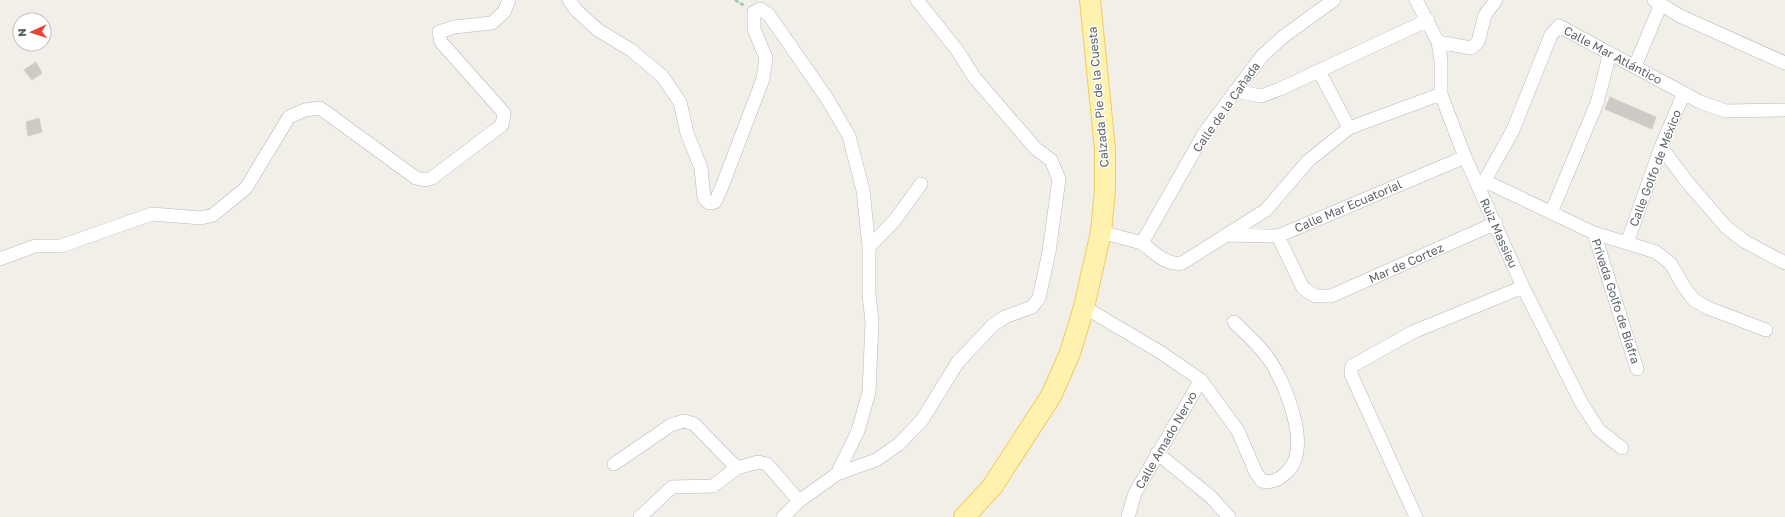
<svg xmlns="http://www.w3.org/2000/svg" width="1785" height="517" font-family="'Golos Text',sans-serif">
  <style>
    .building { fill: #cccac5; stroke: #d6d1c6 }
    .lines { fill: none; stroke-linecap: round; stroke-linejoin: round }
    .street-casing { stroke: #b5b8bc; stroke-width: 14 }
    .primary-casing { stroke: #f2ca60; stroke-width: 22 }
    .path { stroke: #9cc7a9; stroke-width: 2.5; stroke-dasharray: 4 2; stroke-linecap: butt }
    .street { stroke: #fff; stroke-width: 13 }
    .primary { stroke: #fff2af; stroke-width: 20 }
    .labels { text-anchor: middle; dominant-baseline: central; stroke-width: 3; stroke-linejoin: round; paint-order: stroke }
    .street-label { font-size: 12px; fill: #5f6368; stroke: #fff }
  </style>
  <rect width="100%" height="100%" fill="#f1efe8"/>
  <path class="building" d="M36,62L42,73L32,80L24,70Z
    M1610,97L1656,117L1652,129L1605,109Z
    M39,118L42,132L28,136L26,122Z"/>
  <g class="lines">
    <defs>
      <path id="street" d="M569,0L576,10L598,30L631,50L662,76L680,102L687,133L701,168L704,198L709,203L715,202L721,189L763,79L766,58L754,29V12L760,9L769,15L826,97L849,136L863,190L869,247V294L872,322L869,392L858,431L837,474
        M1416,0L1438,42L1441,60V94L1448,113L1465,157L1523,287L1582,404L1599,430L1622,448
        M1654,0L1680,16L1785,63
        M1438,42L1471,48L1478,42L1485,15L1496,0
        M1635,66L1661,4
        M1319,71L1349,128
        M1235,91L1261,96L1280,89L1428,20
        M1661,147L1688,183L1726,227L1744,241L1785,263
        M1485,181L1594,233L1656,252L1671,264L1684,287L1694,300L1708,308L1766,330
        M1480,189L1513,130L1551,35L1559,26L1700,102L1726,111L1785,110
        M1551,213L1597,103L1610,53
        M1101,232L1142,243L1205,132L1262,56L1284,36L1334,0
        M1594,233L1637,369
        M1227,235L1278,236L1465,157
        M1278,236L1303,288L1315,296H1331L1496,223
        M1142,243C1154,252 1166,266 1182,263L1266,210L1308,161L1349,128L1441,94
        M1627,243L1661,147L1684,93
        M869,247L895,220L921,184
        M0,259L35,246H61L152,214L201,218L213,215L246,188L289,117L305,110L320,108L416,178L425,180L432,178L502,125L504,113L441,42L439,32L454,27L492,23L504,12L509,0
        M1084,307L1160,352L1201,380L1238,431L1256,473L1262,481C1274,483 1280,479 1289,470C1311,446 1285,381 1268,358C1259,345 1246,334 1234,322
        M1157,453L1211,497L1229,517
        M614,464L671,425L684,421L694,424L737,468
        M640,517L672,487L713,486L737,468L758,462L767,464L799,501
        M783,517L799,501L837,474L876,460L899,444L922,420L958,362L993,325L1005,317L1032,307L1039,298L1049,252L1059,179L1051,160L1036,149L974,77L957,50L917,0
        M1128,517L1135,493L1201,380
        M1416,517L1351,374L1352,366L1413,332L1523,287"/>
      <path id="primary" d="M964,517L992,487L1051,396L1070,353L1084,307L1101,232L1105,190V149L1090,0"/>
    </defs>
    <use href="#street" class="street-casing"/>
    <use href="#primary" class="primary-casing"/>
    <path class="path" d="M735,0L745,6"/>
    <use href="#street" class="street"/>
    <use href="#primary" class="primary"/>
  </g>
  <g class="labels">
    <g class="street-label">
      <text transform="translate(1613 55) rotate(28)">Calle Mar Atlántico</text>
      <text transform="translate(1098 97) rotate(-95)">Calzada Pie de la Cuesta</text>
      <text transform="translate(1226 107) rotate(-55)">Calle de la Cañada</text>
      <text transform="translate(1655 168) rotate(-69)">Calle Golfo de México</text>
      <text transform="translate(1348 206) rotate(-23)">Calle Mar Ecuatorial</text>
      <text transform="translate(1499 233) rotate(66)">Ruiz Massieu</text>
      <text transform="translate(1406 263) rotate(-24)">Mar de Cortez</text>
      <text transform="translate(1616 301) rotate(72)">Privada Golfo de Biafra</text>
      <text transform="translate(1166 440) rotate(-60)">Calle Amado Nervo</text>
    </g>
  </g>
  <g transform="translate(32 32) rotate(267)"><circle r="19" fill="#ffffff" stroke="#bfc1c3"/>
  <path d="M0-3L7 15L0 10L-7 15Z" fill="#ea4335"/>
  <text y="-6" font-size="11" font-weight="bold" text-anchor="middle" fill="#5f6368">N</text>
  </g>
</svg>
